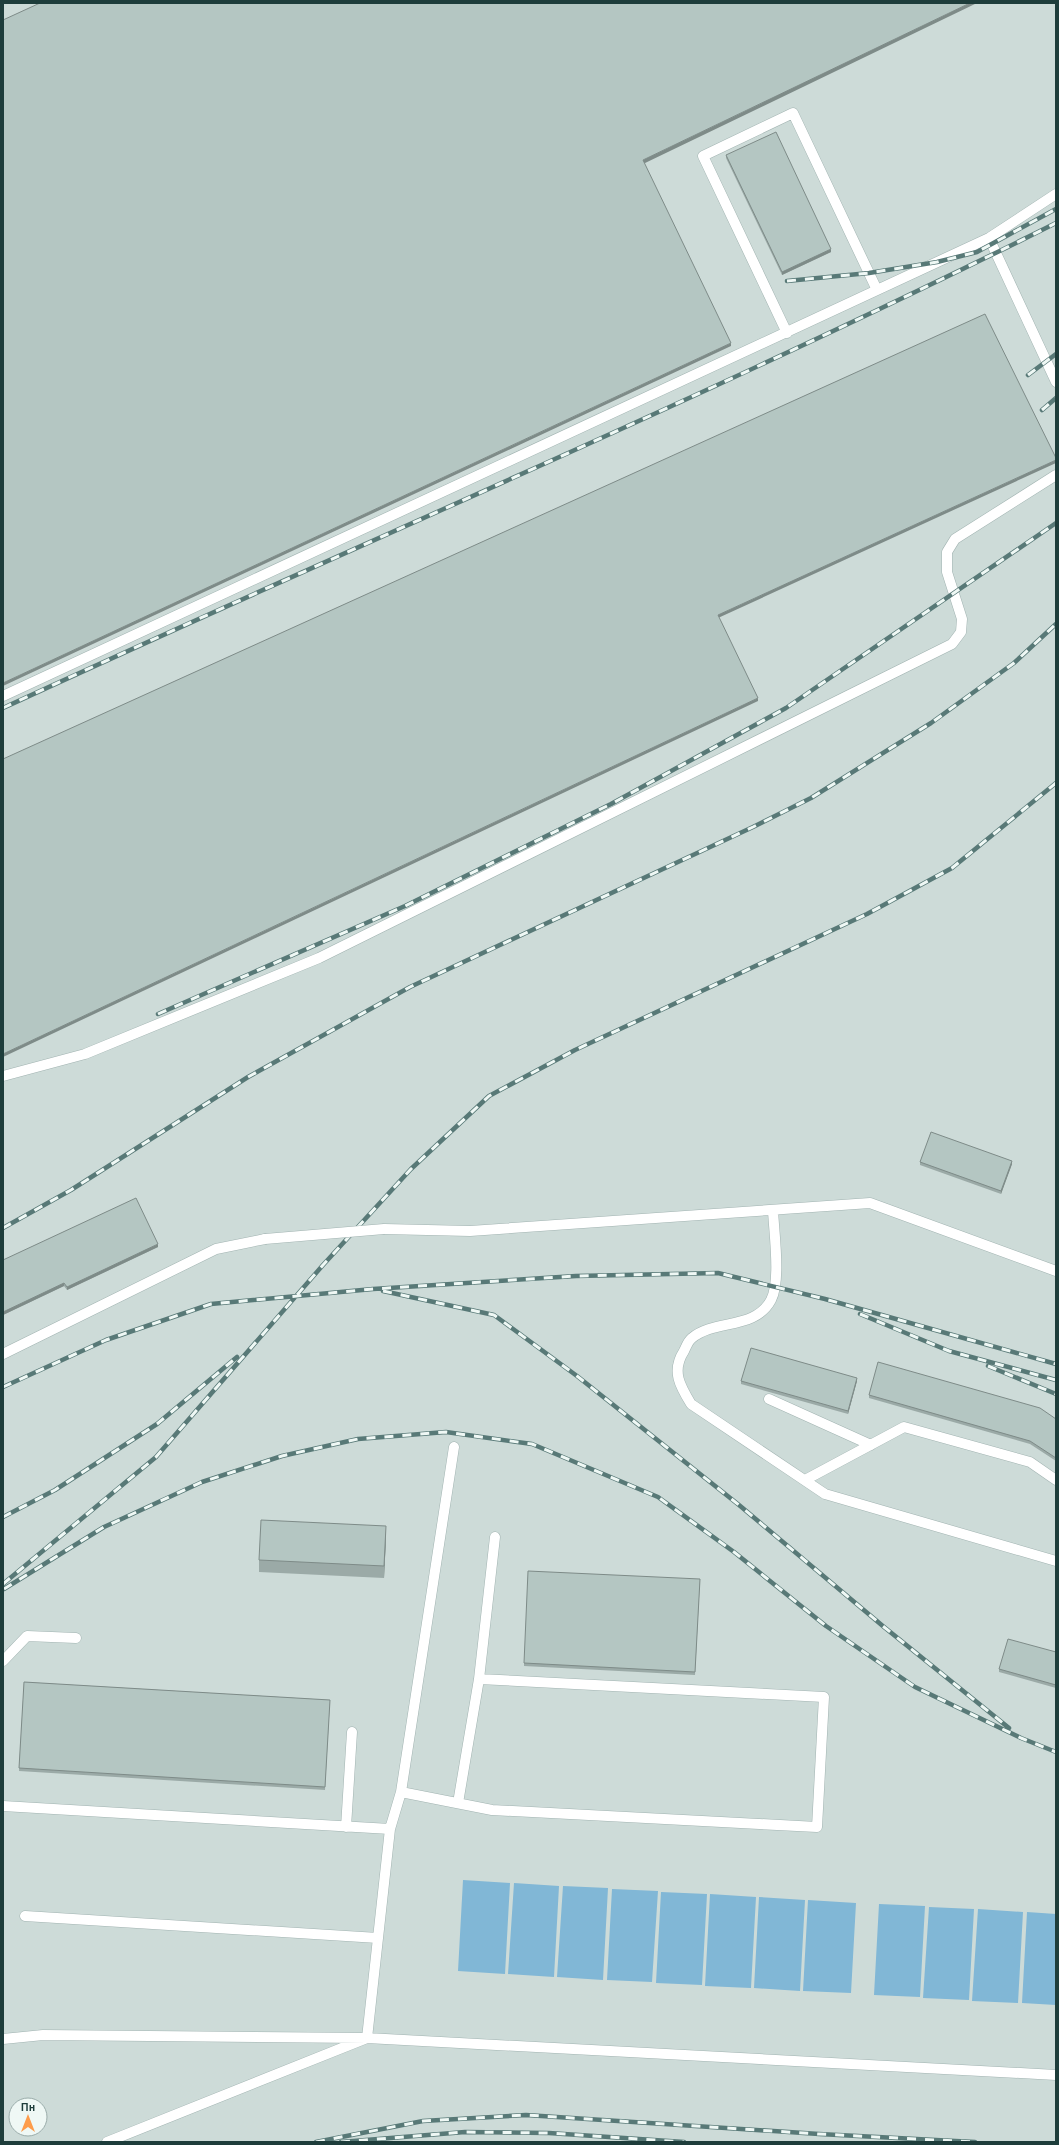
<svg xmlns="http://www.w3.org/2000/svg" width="1059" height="2145" font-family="Ubuntu,sans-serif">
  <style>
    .built { fill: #cddbd8; fill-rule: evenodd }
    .water { fill: #81b7d6 }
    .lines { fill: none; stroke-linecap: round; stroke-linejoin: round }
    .service-casing { stroke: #a1b3b1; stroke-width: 11 }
    .service { stroke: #fff; stroke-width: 10 }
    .rail-casing { stroke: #587977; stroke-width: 4.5 }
    .rail { stroke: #eff8f5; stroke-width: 3; stroke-dasharray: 9; stroke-linecap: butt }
    .service-bridge-casing { stroke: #a1b3b1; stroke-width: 11; stroke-linecap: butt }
    .service-bridge { stroke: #fff; stroke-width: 10 }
    .wall { fill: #9baaa7 }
    .shaded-wall { fill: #7e8b88 }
    .building { fill: #b4c6c2; stroke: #7e8b88 }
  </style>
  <rect width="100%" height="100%" fill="#dfebe8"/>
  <path class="built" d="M3,3H1056V2142H3ZM16,2105H40V2129H16Z"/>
  <path class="water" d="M463,1880L510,1883L505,1974L458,1971Z
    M514,1883L559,1886L554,1977L508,1974Z
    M563,1886L608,1888L603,1980L557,1977Z
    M612,1889L658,1891L652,1982L607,1980Z
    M661,1892L707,1894L702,1985L656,1983Z
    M710,1894L756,1897L751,1988L705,1986Z
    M759,1897L805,1900L800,1991L754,1988Z
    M808,1900L856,1903L851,1993L803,1991Z
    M879,1904L925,1906L920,1997L874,1995Z
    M929,1907L974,1909L969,2000L923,1998Z
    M978,1909L1023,1912L1018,2003L972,2001Z
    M1027,1912L1056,1914V2005L1022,2003Z"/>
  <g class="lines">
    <defs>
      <path id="service" d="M989,238L1056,382
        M787,333L703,156L793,113L877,290
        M3,696L989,238L1056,194
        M3,1076L85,1054L319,958L952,644L961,632L962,619L947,572V552L955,539L1056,475
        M773,1210C774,1233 781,1281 771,1300C755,1330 715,1319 692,1338C688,1341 686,1347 684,1351C671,1371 680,1386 691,1404L825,1494L1056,1561
        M384,1229L470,1231L870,1203L1056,1271
        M3,1354L216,1249L265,1239
        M769,1399L871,1445
        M805,1480L904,1427L1030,1462L1056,1480
        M3,1661L27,1636L76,1638
        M401,1792L492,1810L817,1827L824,1697L479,1679
        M458,1803L479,1679L495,1537
        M3,1806L390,1829
        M346,1827L352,1732
        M25,1916L378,1938
        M3,2039L43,2035L367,2038L1056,2075
        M107,2142L367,2038L390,1829L401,1792L454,1447"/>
    </defs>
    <use href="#service" class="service-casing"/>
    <use href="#service" class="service"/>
    <defs>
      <path id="rail" d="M787,281L869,273L937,262L977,252L1056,209
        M1028,375L1056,354
        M1042,410L1056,398
        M3,708C354,546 710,396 1056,223
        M158,1014L405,906L611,804L786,708L1056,523
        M3,1228L71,1190L248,1077L410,987L753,827L811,798L931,723L1014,663L1056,624
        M383,1291L494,1315L577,1376L739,1505L884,1627L1009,1728
        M860,1314L949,1351L1056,1380
        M988,1366L1056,1394
        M3,1387L106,1340L211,1304L373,1289L576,1276L718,1273L825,1299L1056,1364
        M3,1517L55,1490L157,1424L237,1357
        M3,1584L156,1457L323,1265L411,1169L489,1096L575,1050L867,914L952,868L1056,783
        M4,1589L104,1527L202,1482L282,1456L358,1439L446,1432L532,1444L658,1497L734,1552L826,1626L915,1687L1021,1738L1056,1752
        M316,2142L423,2121L526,2115L819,2134L975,2142
        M341,2142L465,2132L549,2133L684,2142"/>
    </defs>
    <use href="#rail" class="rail-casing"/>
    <use href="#rail" class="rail"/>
    <defs>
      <path id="service-bridge" d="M265,1239L384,1229"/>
    </defs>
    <use href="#service-bridge" class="service-bridge-casing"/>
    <use href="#service-bridge" class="service-bridge"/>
  </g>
  <path class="wall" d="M726,155L831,252L782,275L726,158Z
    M920,1162L1012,1164L1001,1194L920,1165Z
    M158,1247L67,1290L64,1286L3,1315V1260Z
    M741,1381H857L848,1414L741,1384Z
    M869,1395L1056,1419V1461L1030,1444L869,1398Z
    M386,1538L384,1578L259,1572V1560Z
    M700,1579L695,1675L524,1666V1663Z
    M1056,1652V1688L999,1672V1669Z
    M24,1682L330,1700L325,1790L19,1771Z"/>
  <path class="shaded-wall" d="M970,3H977L643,164V160Z
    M831,249V252L782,275V272Z
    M731,343V346L3,686V683Z
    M1056,460V463L718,618V615Z
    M758,698V701L3,1057V1054Z
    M1012,1161V1164L1001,1194V1191Z
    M158,1244V1247L67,1290V1287Z
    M64,1283V1286L3,1315V1312Z
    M857,1378V1381L848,1414V1411Z
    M386,1526V1538L384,1578V1566Z"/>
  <path class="building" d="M40,3H970L643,160L731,343L3,683V20Z
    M776,132L831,249L782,272L726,155Z
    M985,314L1056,458V460L718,615L758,698L3,1054V759Z
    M931,1132L1012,1161L1001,1191L920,1162Z
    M136,1198L158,1244L67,1287L64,1283L3,1312V1260Z
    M751,1348L857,1378L848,1411L741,1381Z
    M878,1362L1040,1408L1056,1419V1458L1030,1441L869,1395Z
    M261,1520L386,1526L384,1566L259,1560Z
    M528,1571L700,1579L695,1672L524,1663Z
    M1008,1639L1056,1652V1685L999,1669Z
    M24,1682L330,1700L325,1787L19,1768Z"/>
  <rect width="1059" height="2145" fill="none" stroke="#1e3d3b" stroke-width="8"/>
  <g transform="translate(28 2117)"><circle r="19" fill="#eff8f5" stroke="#9badab"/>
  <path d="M0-3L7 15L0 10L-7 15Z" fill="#fd9c4b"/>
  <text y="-6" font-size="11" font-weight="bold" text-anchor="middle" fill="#1e3d3b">Пн</text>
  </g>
</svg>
